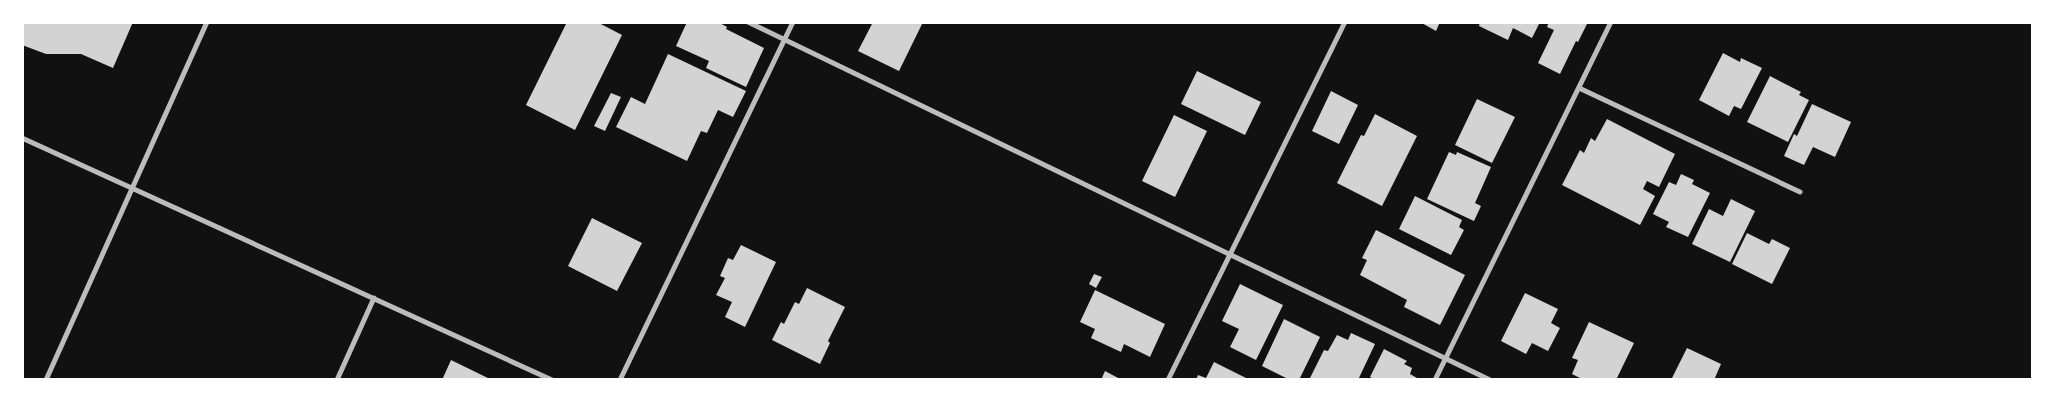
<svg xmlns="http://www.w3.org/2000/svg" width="2055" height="402" font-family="Montserrat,sans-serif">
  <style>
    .building { fill: #d3d3d3 }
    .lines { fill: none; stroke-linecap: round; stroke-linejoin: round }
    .minor { stroke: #bcbcbc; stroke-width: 5 }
  </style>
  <rect width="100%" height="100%" fill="#111"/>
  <path class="building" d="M22,22H133L113,68L81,54H46L22,45Z
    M567,22H597L622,35L575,130L526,105Z
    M687,22H718L727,27L726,29L764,48L746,87L706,68L709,61L676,46Z
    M873,22H923L899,71L858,51Z
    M1420,22H1440L1436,31Z
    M1480,22H1540L1532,38L1513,28L1508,40L1479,26Z
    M1549,22H1588L1578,42L1576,41L1560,74L1538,63L1554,30L1547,27Z
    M1723,53L1740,62L1741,58L1762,68L1741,109L1734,106L1729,116L1699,100Z
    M668,54L746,91L733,117L718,110L707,133L701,131L687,161L616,127L631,97L645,104Z
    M1197,71L1261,102L1245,135L1181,104Z
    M1770,76L1801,92L1799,95L1809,100L1788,142L1747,122Z
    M1331,91L1358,105L1339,144L1312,131Z
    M611,93L621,97L605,131L594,126Z
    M1477,99L1515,117L1492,163L1455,145Z
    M1812,104L1851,122L1835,157L1813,147L1804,165L1784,156L1794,134L1797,136Z
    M1375,114L1417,136L1382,206L1337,183L1361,135L1364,136Z
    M1174,115L1207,131L1175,197L1142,181Z
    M1607,119L1675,154L1659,187L1647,181L1643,189L1655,196L1640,225L1562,185L1580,150L1584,153L1591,138L1595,141Z
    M1449,152L1456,155L1457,152L1491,167L1475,203L1481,206L1474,221L1427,199Z
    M1681,174L1694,180L1692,184L1710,193L1688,237L1666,227L1669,222L1653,214L1669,182L1676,185Z
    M1415,196L1462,220L1459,227L1464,230L1451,255L1399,229Z
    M1731,199L1755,211L1730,262L1692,244L1709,209L1723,216Z
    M592,218L642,243L617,291L568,266Z
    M1376,230L1465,275L1440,325L1404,307L1407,300L1360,275L1367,260L1362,258Z
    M1747,233L1769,244L1772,239L1790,248L1772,284L1732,264Z
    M741,245L776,262L745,327L725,317L732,302L716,295L725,278L720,276L728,258L733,260Z
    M1094,274L1102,277L1096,288L1089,284Z
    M1240,284L1283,305L1256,360L1230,347L1239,329L1222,321Z
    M807,288L845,307L828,341L830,343L820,364L772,340L781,322L784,324L795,302L799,304Z
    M1095,290L1165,324L1150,357L1124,344L1121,352L1091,338L1095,329L1080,322Z
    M1525,293L1558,309L1551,323L1560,328L1548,351L1532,343L1526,354L1501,341Z
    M1284,319L1320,337L1299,380H1290L1262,366Z
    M1589,322L1634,343L1616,380H1584L1572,374L1578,360L1572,358Z
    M1351,333L1375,344L1358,380H1309L1324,350L1328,351L1337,335L1348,340Z
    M1687,348L1721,364L1714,380H1671Z
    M1384,349L1407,361L1404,364L1412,368L1410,374L1417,378L1416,380H1375L1370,377Z
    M451,360L492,380H442Z
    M1214,362L1250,380H1196L1198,375L1206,378Z
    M1105,371L1122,380H1101Z"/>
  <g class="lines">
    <path class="minor" d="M748,22L1490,380
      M1579,88L1800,192
      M22,138L552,380
      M46,380L207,22
      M337,380L374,298
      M620,380L793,22
      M1168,380L1345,22
      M1435,380L1611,22"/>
  </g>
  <rect width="2055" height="402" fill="none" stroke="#ffffff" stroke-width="48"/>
</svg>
